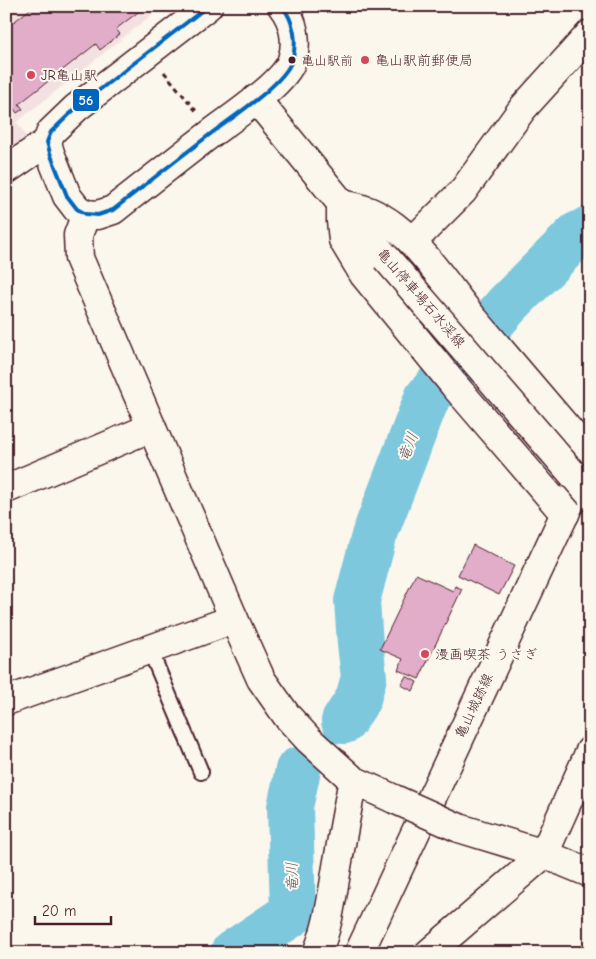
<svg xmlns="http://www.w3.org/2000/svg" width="596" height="959" font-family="'Comic Neue','Klee One',sans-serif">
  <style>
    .built { fill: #f3e1e1 }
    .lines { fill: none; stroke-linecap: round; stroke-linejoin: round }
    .river { stroke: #7ec8de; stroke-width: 46 }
    .building { fill: #e1adc8; stroke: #4a1f2b }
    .lane-casing { stroke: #4a1f2b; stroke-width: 18 }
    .street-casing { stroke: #4a1f2b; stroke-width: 31 }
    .secondary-casing { stroke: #4a1f2b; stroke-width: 31 }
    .path { stroke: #4a1f2b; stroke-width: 3; stroke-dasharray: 5 4; stroke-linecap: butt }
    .lane { stroke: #fbf7ec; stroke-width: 14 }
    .street { stroke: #fbf7ec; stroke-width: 28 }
    .secondary { stroke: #fbf7ec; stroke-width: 28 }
    .secondary-bridge-casing { stroke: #4a1f2b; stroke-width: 31; stroke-linecap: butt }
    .secondary-bridge { stroke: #fbf7ec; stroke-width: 28 }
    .bus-1-casing { stroke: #fbf7ec; stroke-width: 8 }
    .bus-1 { stroke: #0065bd; stroke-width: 4 }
    .bus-dot { fill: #4a1f2b; stroke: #fbf7ec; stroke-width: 2 }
    .poi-dot { fill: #d1495b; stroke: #fbf7ec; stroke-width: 2 }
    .labels { text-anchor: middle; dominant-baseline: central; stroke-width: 4; stroke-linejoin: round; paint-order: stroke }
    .bus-label { font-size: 13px; fill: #4a1f2b; stroke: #fbf7ec; text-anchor: start }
    .poi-label { font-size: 14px; fill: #4a1f2b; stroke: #fbf7ec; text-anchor: start }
    .street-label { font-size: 14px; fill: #4a1f2b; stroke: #fbf7ec }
    .water-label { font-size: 15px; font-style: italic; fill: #5a5261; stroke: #fbf7ec }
    .line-badge { stroke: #fbf7ec; stroke-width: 2 }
    .badge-label { font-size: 14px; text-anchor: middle; font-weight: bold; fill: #fff }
  </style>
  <rect width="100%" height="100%" fill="#fbf7ec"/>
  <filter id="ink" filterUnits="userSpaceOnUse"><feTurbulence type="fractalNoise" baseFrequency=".02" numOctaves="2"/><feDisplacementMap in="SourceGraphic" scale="10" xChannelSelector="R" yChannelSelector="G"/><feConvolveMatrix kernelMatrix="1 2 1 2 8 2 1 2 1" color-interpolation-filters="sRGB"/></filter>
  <g filter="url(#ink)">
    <path class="built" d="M6,6H163L17,122L28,140L6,156Z"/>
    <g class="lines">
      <path class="river" d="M344,721L358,699L364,677L360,644L357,601L374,536L427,398L507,305L577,235L590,229
        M233,953L293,913L290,807L298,770"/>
    </g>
    <path class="building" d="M34,6H146L116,29L120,34L100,50L96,44L19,104L23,109L17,113L8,101L6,102V28Z
      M473,545L514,566L499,595L458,575Z
      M416,574L453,591L455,586L462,589L419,679L398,670L403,659L380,649Z
      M406,676L417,682L413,691L401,685Z"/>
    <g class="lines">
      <defs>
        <path id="lane" d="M150,650L201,772"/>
        <path id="street" d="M208,6L76,108L51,132L47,142L50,153L67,196L77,209L86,214L98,215L113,210C146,184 179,158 213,132C233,117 285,83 292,60C298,42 294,21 282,6
          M6,170L47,142
          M86,214L78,235L79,258L234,619
          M412,242L463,191L523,108L590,34
          M6,489L152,427
          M565,514L454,385L364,275L343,240L341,221V204C362,207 376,213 394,226C422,247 450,290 473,318C512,364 551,410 590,455
          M317,953C329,925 332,896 337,867C342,838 347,809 353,780
          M429,953L544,854"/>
        <path id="secondary" d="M256,99L386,258
          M6,701L234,619L261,679L287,716L309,740L353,780L394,799
          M459,828L544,854L590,873
          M544,854L590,751
          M359,953L590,460"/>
      </defs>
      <use href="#lane" class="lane-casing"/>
      <use href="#street" class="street-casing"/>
      <use href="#secondary" class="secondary-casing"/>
      <path class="path" d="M164,72L197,112"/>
      <use href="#lane" class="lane"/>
      <use href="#street" class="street"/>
      <use href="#secondary" class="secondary"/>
      <defs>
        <path id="secondary-bridge" d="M386,258L590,494
          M394,799L459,828"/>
      </defs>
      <use href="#secondary-bridge" class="secondary-bridge-casing"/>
      <use href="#secondary-bridge" class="secondary-bridge"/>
      <defs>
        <path id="bus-1" d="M208,6L76,108L51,132L47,142L50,153L67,196L77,209L86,214L98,215L113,210C146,184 179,158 213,132C233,117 285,83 292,60C298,42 294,21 282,6"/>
      </defs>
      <use href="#bus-1" class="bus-1-casing"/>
      <use href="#bus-1" class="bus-1"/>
    </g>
  </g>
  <circle class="bus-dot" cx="292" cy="60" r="4.5"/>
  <g class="poi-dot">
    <circle cx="365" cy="60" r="5"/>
    <circle cx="31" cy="75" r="5"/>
    <circle cx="425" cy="654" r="5"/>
  </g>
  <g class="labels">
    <g class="bus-label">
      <text x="301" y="60">亀山駅前</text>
    </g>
    <g class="poi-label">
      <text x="375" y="60">亀山駅前郵便局</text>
      <text x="41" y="75">JR亀山駅</text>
      <text x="435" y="654">漫画喫茶 うさぎ</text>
    </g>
    <g class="street-label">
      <text transform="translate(421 298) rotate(49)">亀山停車場石水渓線</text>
      <text transform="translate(474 706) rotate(-65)">亀山城跡線</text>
    </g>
    <g class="water-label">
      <text transform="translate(408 447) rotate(-69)">竜川</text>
      <text transform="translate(292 877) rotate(-92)">竜川</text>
    </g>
  </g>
  <rect class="line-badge" x="72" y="88" width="28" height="24" rx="5" fill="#0065bd"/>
  <g class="badge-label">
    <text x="86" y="105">56</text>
  </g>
  <rect width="596" height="959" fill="none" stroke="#fbf7ec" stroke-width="25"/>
  <rect x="12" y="12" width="571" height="934" fill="none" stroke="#4a1f2b" stroke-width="2" filter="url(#ink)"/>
  <path d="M35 916v8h76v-8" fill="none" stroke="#4a1f2b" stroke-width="2.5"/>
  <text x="42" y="916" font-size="15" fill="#4a1f2b" stroke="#fbf7ec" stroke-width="4" paint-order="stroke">20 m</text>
</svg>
